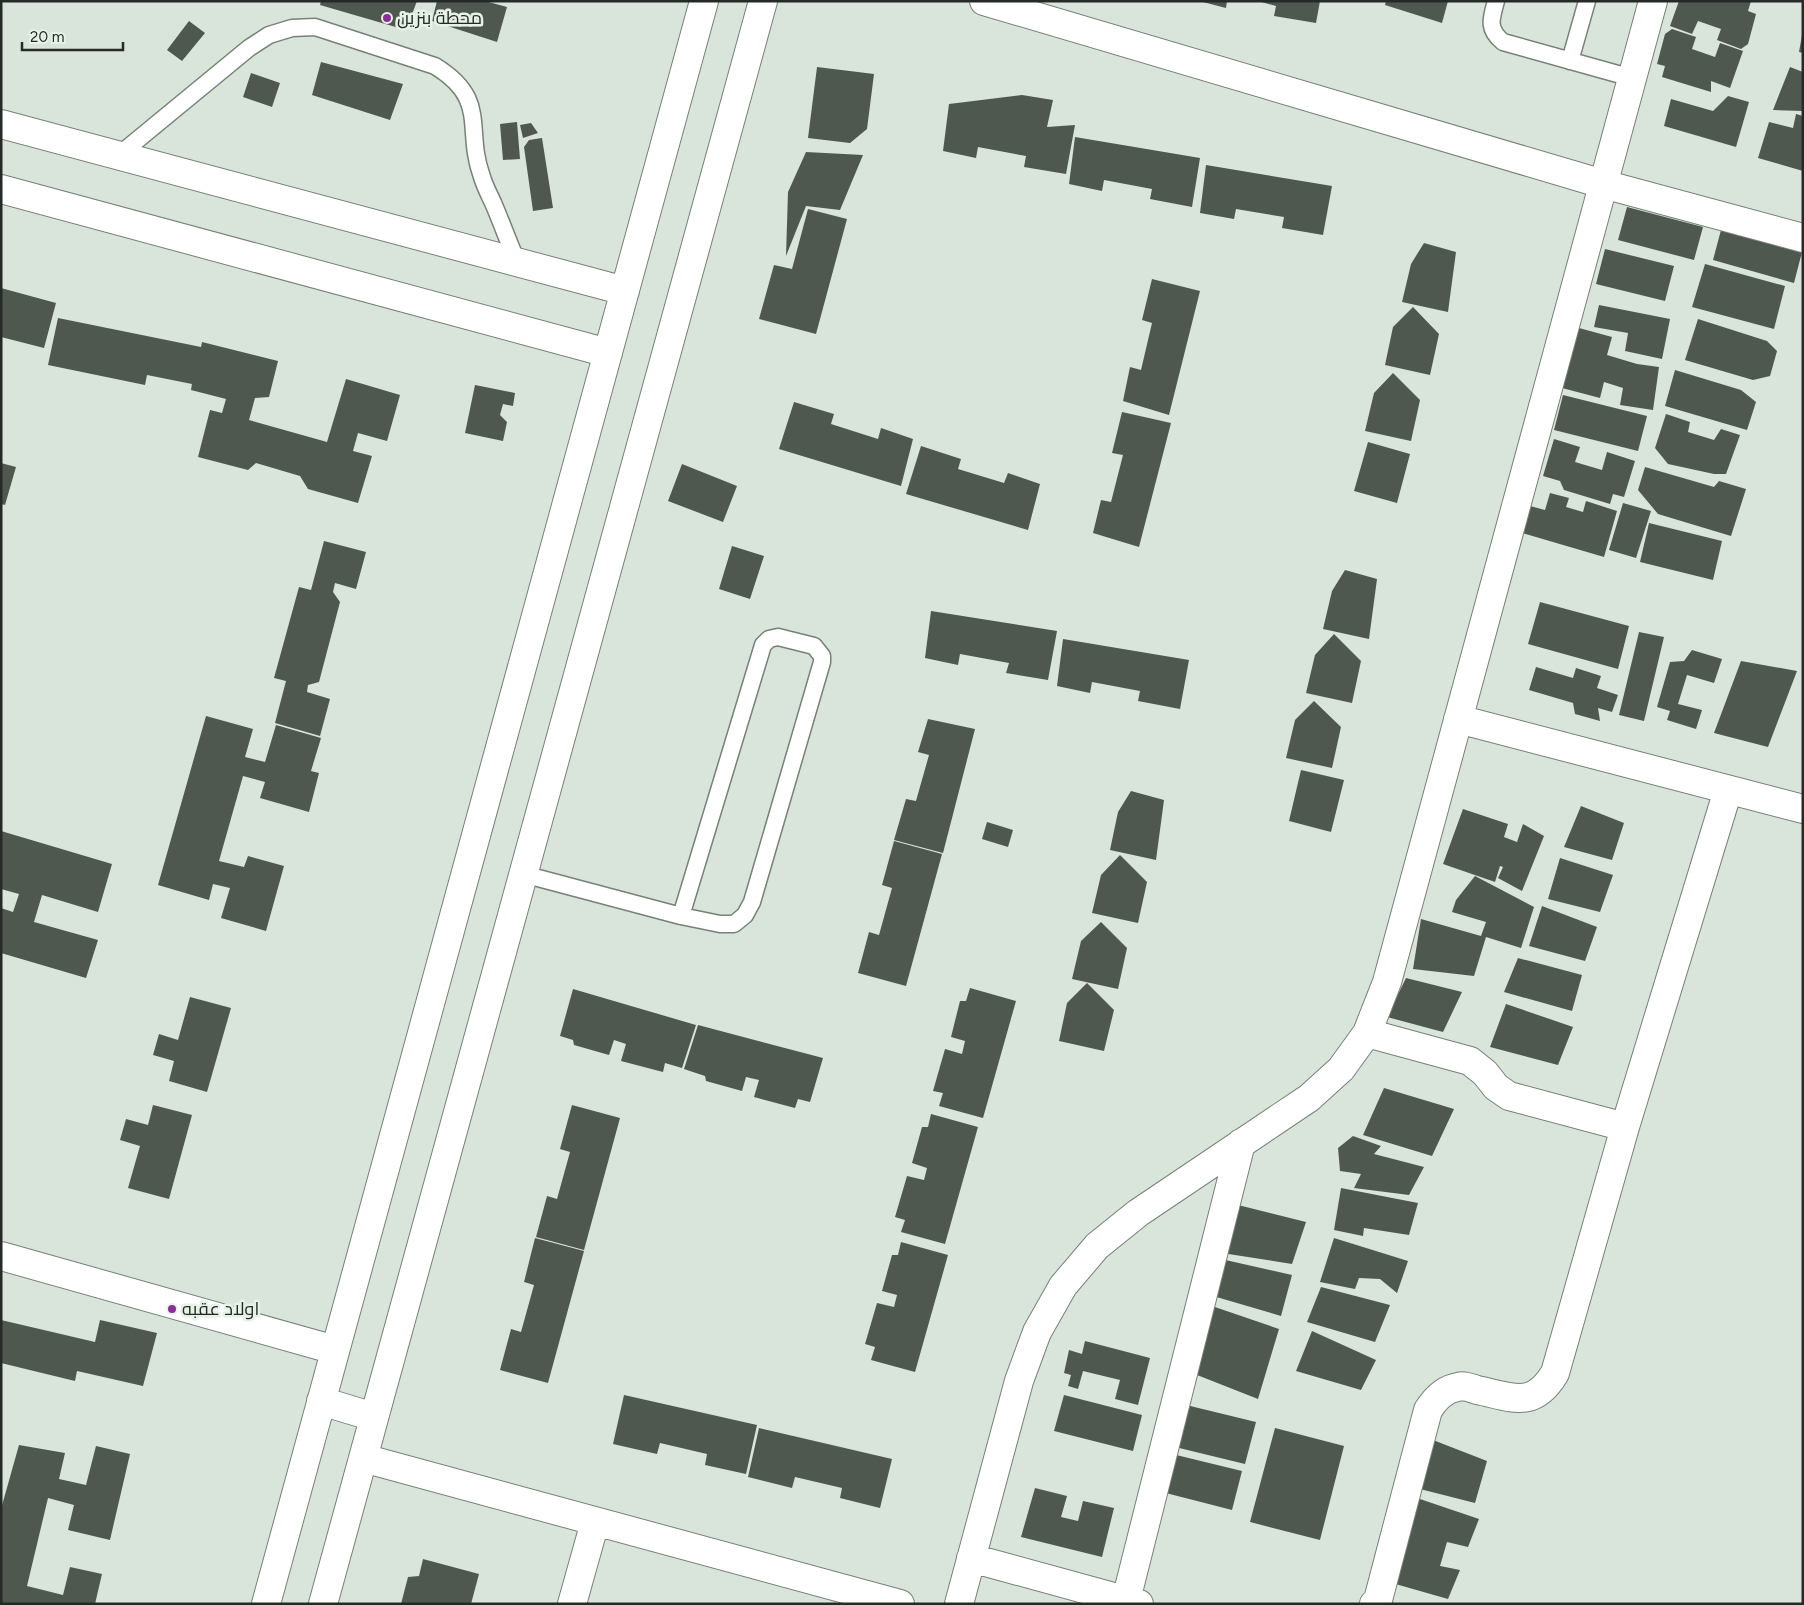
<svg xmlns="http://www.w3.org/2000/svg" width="1804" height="1605" font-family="Figtree,Cairo,sans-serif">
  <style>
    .building { fill: #4e584f }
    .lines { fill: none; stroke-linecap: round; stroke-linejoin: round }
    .lane-casing { stroke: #768177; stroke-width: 19 }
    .street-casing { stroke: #768177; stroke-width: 30 }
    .lane { stroke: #fff; stroke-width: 16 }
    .street { stroke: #fff; stroke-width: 28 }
    .poi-dot { fill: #8b2e98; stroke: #e6f2e7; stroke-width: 2 }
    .labels { text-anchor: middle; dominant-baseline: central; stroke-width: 5; stroke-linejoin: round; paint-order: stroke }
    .poi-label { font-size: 18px; fill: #252a26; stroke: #e6f2e7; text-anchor: start }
  </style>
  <rect width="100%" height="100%" fill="#d9e5da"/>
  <path class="building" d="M321,1H417L406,30L320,5Z
    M437,1H485L507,7L497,42L432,21Z
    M1199,1H1227L1226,8Z
    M1258,1H1320L1316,23L1274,16L1276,6Z
    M1386,1H1448L1442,23L1385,5Z
    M1679,1H1751L1748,11L1756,14L1748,44L1741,49L1717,40L1721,29L1698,21L1692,34L1670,26Z
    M189,21L205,33L182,61L167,50Z
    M1672,29L1696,37L1692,49L1715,57L1720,43L1743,51L1730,88L1711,81V92L1662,77L1665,66L1657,64L1665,34Z
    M1802,35H1803V53L1799,52Z
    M321,62L403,84L390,120L312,95Z
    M817,67L874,74L867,129L850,143L808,138Z
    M1790,67L1803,72V111L1773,110Z
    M251,73L280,83L272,107L243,97Z
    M1022,95L1053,100L1047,127L1075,125L1066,174L1024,167L1026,156L978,147L976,158L943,151L949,104Z
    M1728,96L1749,102L1736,147L1664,126L1671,99L1713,111Z
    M1796,114L1803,116V171L1758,158L1769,122L1793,128Z
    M517,122L520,159L503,160L500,124Z
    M531,123L538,133L523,138L520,125Z
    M1075,137L1200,158L1192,207L1150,199L1152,189L1104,180L1102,191L1069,184Z
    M542,138L553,208L533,211L524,147L529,140Z
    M806,152L863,155L840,210L806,206L786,256L788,192Z
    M1206,165L1332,186L1323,235L1282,228L1284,217L1236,209L1234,219L1200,213Z
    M1627,207L1703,227L1694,260L1618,240Z
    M808,209L847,219L816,334L759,319L774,265L792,269Z
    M1721,230L1802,252L1794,283L1713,260Z
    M1424,243L1456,252L1448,312L1402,302L1411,264Z
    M1605,249L1674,266L1665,301L1596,284Z
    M1705,264L1785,286L1774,329L1692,307Z
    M1152,279L1200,291L1169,415L1123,401L1130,367L1141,370L1152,323L1142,320Z
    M1,288L56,303L44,348L1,337Z
    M1599,305L1670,319L1662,359L1625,351L1628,333L1594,327Z
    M1413,307L1439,334L1430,375L1385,365L1393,327Z
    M58,318L201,347L202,342L278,361L269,397L255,398L249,420L327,442L346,379L400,395L387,441L358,433L353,451L372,456L358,503L308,489L300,476L256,463L248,470L198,457L210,410L222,413L226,399L191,390L193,377L192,384L147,375L145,385L48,365Z
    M1698,319L1767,341L1777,351L1770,376L1753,380L1685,360Z
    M1579,328L1612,337L1607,355L1637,364L1659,367L1653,410L1620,405L1623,388L1604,382L1600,398L1562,388Z
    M1675,370L1741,390L1756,402L1747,430L1665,406Z
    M1393,373L1420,400L1411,441L1365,431L1374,393Z
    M475,385L515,393L513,406L503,404L500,415L507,422L503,441L465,433Z
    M1563,395L1647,416L1638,451L1554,430Z
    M794,402L834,414L831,424L878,439L881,428L913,439L901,486L779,449Z
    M1122,412L1171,423L1139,547L1093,533L1101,500L1111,502L1123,455L1112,453Z
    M1666,414L1690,422L1688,432L1714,440L1721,429L1740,435L1726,474H1714L1668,464L1655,448Z
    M1554,439L1580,447L1575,462L1602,470L1607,452L1635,461L1624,497L1613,494L1610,504L1564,490L1560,481L1543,476Z
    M1368,442L1410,454L1397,503L1354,491Z
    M921,446L961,459L958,469L1004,483L1008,473L1040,484L1028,530L906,494Z
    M1,463L16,467L5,505L1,504Z
    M682,464L737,486L723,522L668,501Z
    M1645,467L1714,487L1719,481L1746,489L1731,536L1658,514L1638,490Z
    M1550,493L1569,498L1566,507L1583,512L1586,501L1617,511L1604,557L1522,533L1530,506L1545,510Z
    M1623,503L1651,511L1636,558L1609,550Z
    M1649,523L1722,541L1713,580L1640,562Z
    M324,541L366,552L356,589L335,583L333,592L340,602L319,682L308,685L307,692L330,699L320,736L275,723L286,681L274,678L299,587L311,590Z
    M732,546L764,556L750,599L719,589Z
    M1345,570L1377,579L1369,639L1323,629L1332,591Z
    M1540,602L1629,626L1618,669L1528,644Z
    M931,611L1057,631L1048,680L1006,673L1009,663L960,654L958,665L925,658Z
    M1639,632L1664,637L1644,721L1619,715Z
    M1334,634L1361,661L1352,703L1306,693L1315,655Z
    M1063,639L1189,660L1180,709L1138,701L1140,691L1092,682L1090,693L1057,686Z
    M1692,650L1722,659L1714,683L1687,675L1678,704L1702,710L1696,729L1667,720L1670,711L1657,707L1670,662L1684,661Z
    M1741,661L1797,671L1768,747L1714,733Z
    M1536,667L1573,678L1576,668L1601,676L1597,688L1618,695L1612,712L1598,708L1600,721L1575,714L1573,703L1529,690Z
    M1314,701L1341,727L1332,768L1286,758L1295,720Z
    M206,716L253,729L245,757L265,762L276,725L321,738L311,771L319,773L309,812L260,798L265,782L243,776L219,861L244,867L248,856L284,866L266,931L221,918L230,888L213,884L209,900L158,885Z
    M928,719L975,729L943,853L894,840L906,799L916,801L929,755L918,752Z
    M1301,770L1344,780L1331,832L1289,821Z
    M1131,791L1164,800L1156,860L1110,850L1118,812Z
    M1581,806L1624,823L1612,860L1564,847Z
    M1463,809L1508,824L1504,837L1517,842L1523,824L1544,836L1522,891L1498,878L1503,867L1500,866L1495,882L1443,864Z
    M987,822L1013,830L1008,847L982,839Z
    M1,831L112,864L98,912L42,895L34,922L98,940L86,978L1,953V908L13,912L19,894L1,889Z
    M894,841L942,854L906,986L858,973L869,932L879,935L892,888L882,885Z
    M1120,855L1147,882L1138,923L1092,913L1101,875Z
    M1560,858L1613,875L1600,912L1548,899Z
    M1475,876L1534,907L1521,948L1486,937L1474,976L1413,969L1421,919L1481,936L1486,922L1452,912L1456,900Z
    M1542,906L1597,927L1585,961L1529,946Z
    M1101,922L1127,948L1118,989L1072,979L1081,941Z
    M1518,958L1582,975L1572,1011L1504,992Z
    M1406,978L1462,992L1443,1032L1387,1017Z
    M1087,983L1114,1010L1104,1051L1059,1041L1067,1003Z
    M970,988L1016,1001L983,1118L939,1106L943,1093L933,1091L945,1049L962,1054L965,1041L951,1037L960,1001H966Z
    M573,989L696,1025L682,1068L665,1063L663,1072L621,1061L626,1044L614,1040L609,1055L574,1045L573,1040L560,1036Z
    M190,997L231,1008L207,1092L169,1081L174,1061L153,1055L159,1034L178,1040Z
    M1506,1004L1573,1027L1558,1065L1490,1047Z
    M698,1025L823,1058L810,1102L798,1099L795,1108L754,1097L759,1080L746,1077L742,1091L706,1081L705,1076L684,1069Z
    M1384,1088L1454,1109L1432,1156L1363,1135Z
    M153,1105L192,1115L169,1199L128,1188L140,1146L120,1140L126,1119L148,1125Z
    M572,1105L620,1118L584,1250L536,1237L547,1196L557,1199L570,1152L560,1149Z
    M931,1114L978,1127L945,1244L901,1232L905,1220L895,1217L907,1176L924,1180L927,1168L912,1163L922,1127H928Z
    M1353,1136L1381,1146L1374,1154L1424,1167L1409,1195L1354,1188L1361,1174L1340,1171L1338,1148Z
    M1341,1188L1418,1203L1409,1235L1364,1228L1363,1236L1334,1230Z
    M1238,1205L1306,1222L1292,1264L1222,1253Z
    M535,1238L584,1251L548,1383L500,1370L511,1329L521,1332L534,1285L524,1282Z
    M1334,1238L1408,1261L1397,1293L1380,1279L1359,1278L1355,1289L1320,1282Z
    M901,1242L948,1255L915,1372L871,1360L875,1347L865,1344L877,1303L894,1307L897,1295L882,1291L892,1255H898Z
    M1221,1259L1292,1275L1281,1316L1213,1296Z
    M1321,1287L1390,1305L1375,1342L1307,1322Z
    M1209,1305L1279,1329L1258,1399L1192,1373Z
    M1,1320L95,1342L100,1320L157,1333L143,1386L77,1371L75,1381L1,1363Z
    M1312,1331L1376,1360L1361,1390L1296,1371Z
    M1085,1341L1150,1358L1138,1405L1115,1399L1120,1380L1083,1371L1078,1389L1068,1386L1071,1375L1064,1373L1069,1350L1082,1354Z
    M624,1395L757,1425L746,1474L705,1465L707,1454L660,1443L657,1454L613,1444Z
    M1064,1395L1142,1415L1133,1451L1054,1431Z
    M1182,1404L1256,1422L1245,1464L1171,1446Z
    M759,1428L892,1459L880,1508L840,1498L842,1488L795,1477L792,1488L748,1477Z
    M1275,1428L1344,1446L1320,1540L1250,1522Z
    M1433,1440L1487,1461L1475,1503L1420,1489Z
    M19,1445L65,1453L59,1479L86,1485L96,1446L130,1454L110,1540L68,1530L74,1505L48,1498L27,1586L63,1595L70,1567L102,1574L95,1604H1V1509Z
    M1168,1453L1242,1471L1232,1510L1158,1491Z
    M1035,1488L1067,1496L1061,1517L1078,1521L1083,1501L1114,1508L1102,1557L1021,1537Z
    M1414,1497L1479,1519L1468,1547L1447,1542L1440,1566L1460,1570L1448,1599L1385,1581Z
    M423,1559L479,1574L471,1604H401L408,1577L419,1576Z"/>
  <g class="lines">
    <defs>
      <path id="lane" d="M1496,1C1491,19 1487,29 1503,42L1632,78
        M1570,61L1587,1
        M119,155L249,48L269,35L292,28L315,27L435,66C490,100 464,128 482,177C485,187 490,196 494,205C502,224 509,243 517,262
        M523,874L681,916L720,924H734L745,915L752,902L822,662V656L814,646L778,637L769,639L763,645L681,916"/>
      <path id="street" d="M984,1L1603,184L1803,238
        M1,124L625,291
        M1,189L608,353
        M1458,719L1803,809
        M1367,1033L1470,1061L1485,1073L1496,1087L1509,1096L1625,1127
        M1,1256L335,1350
        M321,1401L374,1417
        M363,1458L900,1604
        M971,1558L1139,1604
        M1126,1600L1241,1143
        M266,1604L704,1
        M323,1604L763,1
        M572,1604L595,1522
        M959,1604L1019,1381L1037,1332L1063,1286L1097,1246L1138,1213L1309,1098L1341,1069L1367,1033L1387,982L1653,1
        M1374,1604L1378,1600L1428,1410C1435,1399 1444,1389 1458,1387C1463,1385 1471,1388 1477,1390C1512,1397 1533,1410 1555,1373L1625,1127L1728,790"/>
    </defs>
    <use href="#lane" class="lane-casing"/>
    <use href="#street" class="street-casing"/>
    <use href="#lane" class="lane"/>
    <use href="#street" class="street"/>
  </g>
  <g class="poi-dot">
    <circle cx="387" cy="18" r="5"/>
    <circle cx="172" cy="1309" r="5"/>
  </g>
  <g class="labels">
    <g class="poi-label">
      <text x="397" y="18">محطة بنزين</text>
      <text x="182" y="1309">اولاد عقبه</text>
    </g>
  </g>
  <rect width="1804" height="1605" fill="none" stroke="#252a26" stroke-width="5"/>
  <path d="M22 42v8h101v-8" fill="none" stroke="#252a26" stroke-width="2.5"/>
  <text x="30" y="42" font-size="15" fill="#252a26" stroke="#e6f2e7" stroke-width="4" paint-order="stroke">20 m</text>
</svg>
